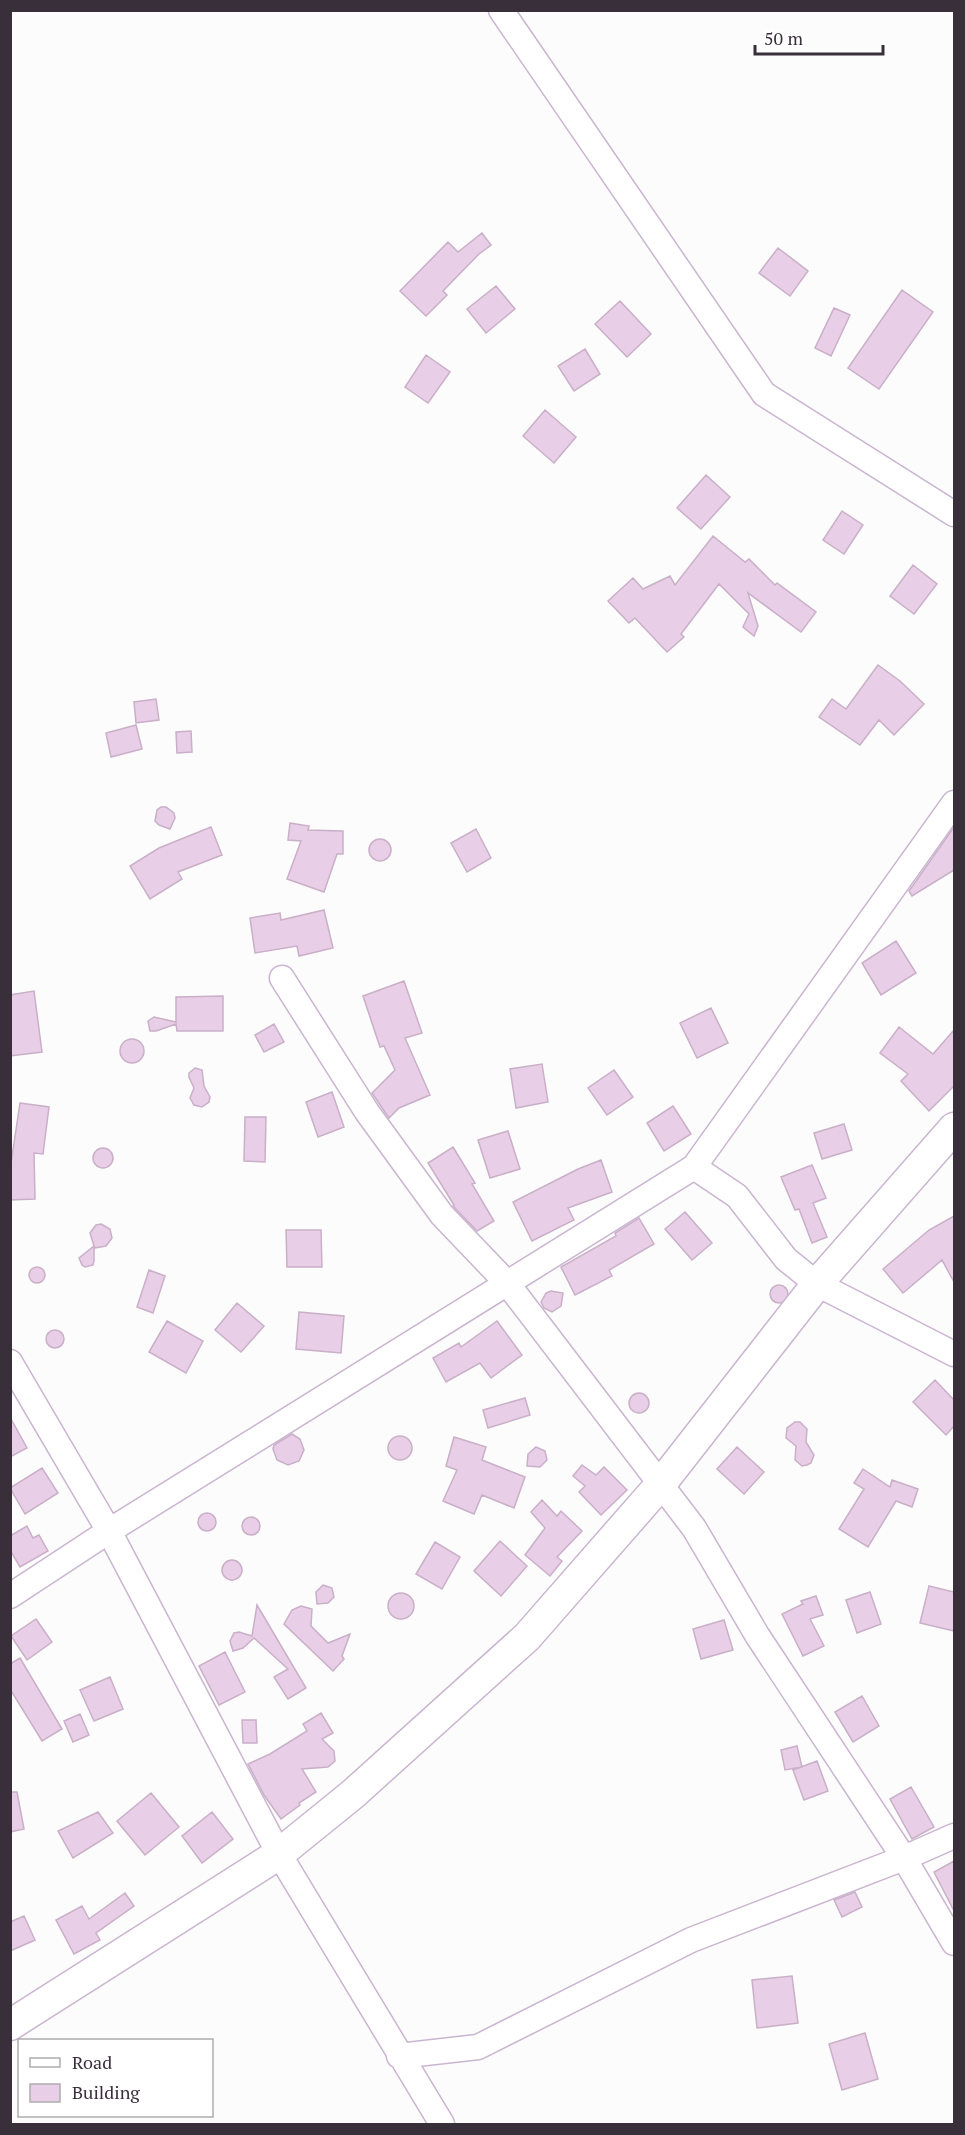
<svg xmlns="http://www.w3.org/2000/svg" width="965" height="2135" font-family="'PT Serif',serif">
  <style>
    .building { fill: #e8cee6; stroke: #c9afc7; stroke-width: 1.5 }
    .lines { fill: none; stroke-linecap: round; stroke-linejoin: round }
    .minor-casing { stroke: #cab5d0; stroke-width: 27 }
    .major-casing { stroke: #cab5d0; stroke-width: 33 }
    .minor { stroke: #fff; stroke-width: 24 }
    .major { stroke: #fff; stroke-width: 30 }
  </style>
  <rect width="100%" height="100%" fill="#fcfcfc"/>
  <path class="building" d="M482,233L491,245L479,254L443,291L447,295L426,316L400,291L448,242L458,252Z
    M778,248L808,271L790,296L759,273Z
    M496,286L515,309L486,333L467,309Z
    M902,290L933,312L879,389L848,368Z
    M620,301L651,334L627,357L595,324Z
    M834,308L850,315L831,356L815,348Z
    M585,349L600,374L574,391L558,366Z
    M426,355L450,372L428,403L405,387Z
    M545,410L576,437L554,463L523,436Z
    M706,475L730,497L701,529L677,508Z
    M842,511L863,525L844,554L823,540Z
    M713,536L745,562L749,559L775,585L777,583L816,612L801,632L748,593L758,626L754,636L743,627L749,614L719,584L681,634L684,637L667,652L635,618L629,623L608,601L633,578L643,589L670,576L675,585Z
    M913,565L937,584L914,614L890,596Z
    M878,665L900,681L924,704L894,735L879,720L860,745L819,717L832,699L846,709Z
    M156,699L159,720L136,723L134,702Z
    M136,725L142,749L111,757L106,733Z
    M191,731L192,752L177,753L176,732Z
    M161,807H166L174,813L175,818L170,829L159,825L155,821L157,810Z
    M290,823L309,826L308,830L343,831V854H337L324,892L287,879L301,841L288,840Z
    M211,827L222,855L178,872L182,879L150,899L130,866L159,848Z
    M954,827V870L912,896L909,891Z
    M476,829L491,858L467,872L451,843Z
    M369 850a11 11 0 1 1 22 0a11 11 0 1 1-22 0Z
    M324,910L333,948L299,956L297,946L255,953L250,918L280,913L281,920Z
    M896,941L916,973L881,995L862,963Z
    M404,981L422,1033L405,1038L430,1095L399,1108L389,1118L372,1093L395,1070L384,1046L380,1047L363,996Z
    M34,991L42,1052L10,1056V995Z
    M223,996V1031H177L176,1024L156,1031H150L148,1021L154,1017L176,1022V997Z
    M711,1008L728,1043L697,1058L680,1023Z
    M274,1024L284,1042L264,1052L255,1035Z
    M899,1027L933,1054L954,1030V1086L929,1111L901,1081L908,1074L880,1053Z
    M120 1051a12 12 0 1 1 24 0a12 12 0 1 1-24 0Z
    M542,1064L548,1102L516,1108L510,1069Z
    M195,1068L202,1070L204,1086L210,1097L209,1102L202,1107L194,1105L190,1098L194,1088L189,1077V1073Z
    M614,1070L633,1097L607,1115L588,1088Z
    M332,1092L344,1127L318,1137L306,1102Z
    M20,1103L49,1107L43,1154L34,1153L35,1199L10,1200V1170Z
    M673,1106L691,1134L664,1151L647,1123Z
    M245,1117H266L265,1162L244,1161Z
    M844,1124L852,1150L822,1159L814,1133Z
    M508,1131L520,1169L490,1178L478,1140Z
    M453,1147L475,1183L472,1184L494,1221L477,1231L453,1206L454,1205L428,1163Z
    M93 1158a10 10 0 1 1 20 0a10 10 0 1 1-20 0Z
    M601,1160L612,1192L568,1208L574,1220L532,1241L513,1202L578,1169Z
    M812,1165L826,1198L813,1203L827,1237L812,1243L799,1209L795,1210L781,1177Z
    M685,1212L712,1243L692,1260L665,1229Z
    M954,1216V1282L942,1260L903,1293L883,1269L929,1230Z
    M639,1218L654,1244L609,1270L612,1276L575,1295L561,1267L616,1236L615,1233Z
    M101,1224L110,1229L112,1238L106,1246L95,1248L94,1246V1261L93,1265L85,1267L82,1265L79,1258L94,1246L90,1233L96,1225Z
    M286,1230H321L322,1267H287Z
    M29 1275a8 8 0 1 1 16 0a8 8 0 1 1-16 0Z
    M149,1270L165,1276L153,1313L137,1307Z
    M770 1294a9 9 0 1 1 18 0a9 9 0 1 1-18 0Z
    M551,1291L563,1293L561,1306L552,1312L544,1308L541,1302L546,1293Z
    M237,1303L264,1326L241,1352L215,1330Z
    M299,1312L344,1316L341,1353L296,1349Z
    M167,1321L203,1341L186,1373L149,1352Z
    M497,1321L522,1355L491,1378L480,1363L446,1382L433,1358L459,1343L461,1347Z
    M46 1339a9 9 0 1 1 18 0a9 9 0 1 1-18 0Z
    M935,1380L954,1400V1426L946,1435L913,1402Z
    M629 1403a10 10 0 1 1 20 0a10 10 0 1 1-20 0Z
    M525,1398L530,1415L488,1428L483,1410Z
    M10,1417L27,1448L10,1457Z
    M795,1422H800L807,1429L806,1442L814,1455L811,1463L807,1465L802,1466L795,1460L796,1446L786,1438L787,1428Z
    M292,1434L300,1439L304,1450L299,1461L288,1465L277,1460L273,1449L274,1445Z
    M388 1448a12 12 0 1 1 24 0a12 12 0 1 1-24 0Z
    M454,1437L486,1447L482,1460L525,1477L514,1508L482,1495L474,1514L443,1501L457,1470L446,1466Z
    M536,1447L545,1451L547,1460L540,1467L527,1466L528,1454Z
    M737,1447L764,1472L744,1494L717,1469Z
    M582,1465L596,1475L604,1467L627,1490L601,1515L579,1492L585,1486L573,1476Z
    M42,1468L58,1493L25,1514L10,1488Z
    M863,1469L890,1487L892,1480L918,1489L912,1507L896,1501L868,1547L839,1529L864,1489L854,1483Z
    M542,1500L557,1516L561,1511L582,1531L557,1557L562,1561L550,1576L525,1555L545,1528L531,1512Z
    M198 1522a9 9 0 1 1 18 0a9 9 0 1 1-18 0Z
    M242 1526a9 9 0 1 1 18 0a9 9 0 1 1-18 0Z
    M27,1526L33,1538L39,1535L48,1551L20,1567L10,1550V1536Z
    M500,1541L527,1566L501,1596L474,1571Z
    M435,1542L460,1557L442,1589L416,1574Z
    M222 1570a10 10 0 1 1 20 0a10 10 0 1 1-20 0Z
    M323,1585L332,1588L334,1597L328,1603L317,1604L316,1592Z
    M929,1586L954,1592V1631L920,1623Z
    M870,1592L881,1624L857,1633L846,1600Z
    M388 1606a13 13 0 1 1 26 0a13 13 0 1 1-26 0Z
    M816,1596L823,1615L810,1619L824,1646L803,1656L782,1614L803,1604L801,1601Z
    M257,1605L306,1688L288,1699L274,1677L288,1669L254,1638L243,1648L233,1651L230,1641L234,1633L239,1632L252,1636Z
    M301,1606L312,1609L311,1626L328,1643L350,1634L342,1656L344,1659L333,1671L284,1624L292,1610Z
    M36,1619L52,1642L27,1660L11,1636Z
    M724,1620L733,1650L701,1659L693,1629Z
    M225,1652L245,1692L219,1705L199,1666Z
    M20,1658L62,1729L42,1741L10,1689V1664Z
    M110,1677L123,1709L94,1721L80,1690Z
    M862,1696L879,1726L853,1742L835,1712Z
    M321,1713L333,1733L322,1739L334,1751L335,1761L328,1767L302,1769L316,1792L299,1803L300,1805L281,1819L264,1795L248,1764L270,1754L307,1731L303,1724Z
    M80,1714L89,1735L73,1742L64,1721Z
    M242,1720H256L257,1743H243Z
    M797,1746L802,1767L785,1770L781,1750Z
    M817,1761L828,1791L804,1800L793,1770Z
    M911,1787L934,1827L912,1839L890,1799Z
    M10,1792H17L24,1829L10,1832Z
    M151,1793L179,1827L145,1855L117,1821Z
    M98,1812L113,1833L73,1858L58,1831Z
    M212,1812L233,1839L202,1863L182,1836Z
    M954,1861V1911L934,1872Z
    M855,1892L862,1907L842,1917L834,1900Z
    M125,1893L134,1906L96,1933L100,1940L74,1954L56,1920L82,1906L89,1919Z
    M24,1916L35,1940L10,1951V1922Z
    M792,1976L798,2023L757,2028L752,1980Z
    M865,2033L878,2079L842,2090L829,2044Z"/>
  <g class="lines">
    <defs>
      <path id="minor" d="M501,10L764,394L954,514
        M282,978L367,1112L442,1215L507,1283L694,1528L757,1635L904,1858L954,1943
        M694,1167L737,1196L786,1259L817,1284L954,1354
        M10,1362L109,1531L279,1854L442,2124
        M10,1596L109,1531L694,1167L954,803
        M399,2056L478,2047L691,1940L904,1858L954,1836"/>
      <path id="major" d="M10,2025L279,1854L353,1794L527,1637L660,1485L817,1284L954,1128"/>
    </defs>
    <use href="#minor" class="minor-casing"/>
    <use href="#major" class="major-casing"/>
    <use href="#minor" class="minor"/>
    <use href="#major" class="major"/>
  </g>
  <rect width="965" height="2135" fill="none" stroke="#382f3a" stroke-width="24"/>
  <rect x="18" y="2039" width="195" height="78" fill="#ffffff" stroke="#afacb0" stroke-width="1.5"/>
  <rect x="30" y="2058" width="30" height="9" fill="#ffffff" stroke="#afacb0" stroke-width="1.5"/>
  <text x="72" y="2069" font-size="18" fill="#382f3a">Road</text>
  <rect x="30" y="2084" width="30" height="18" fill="#e8cee6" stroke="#afacb0" stroke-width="1.5"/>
  <text x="72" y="2099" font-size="18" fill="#382f3a">Building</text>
  <path d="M755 45v9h128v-9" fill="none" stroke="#382f3a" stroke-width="3"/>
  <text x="764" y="45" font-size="18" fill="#382f3a" stroke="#ffffff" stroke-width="4.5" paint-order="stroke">50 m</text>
</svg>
